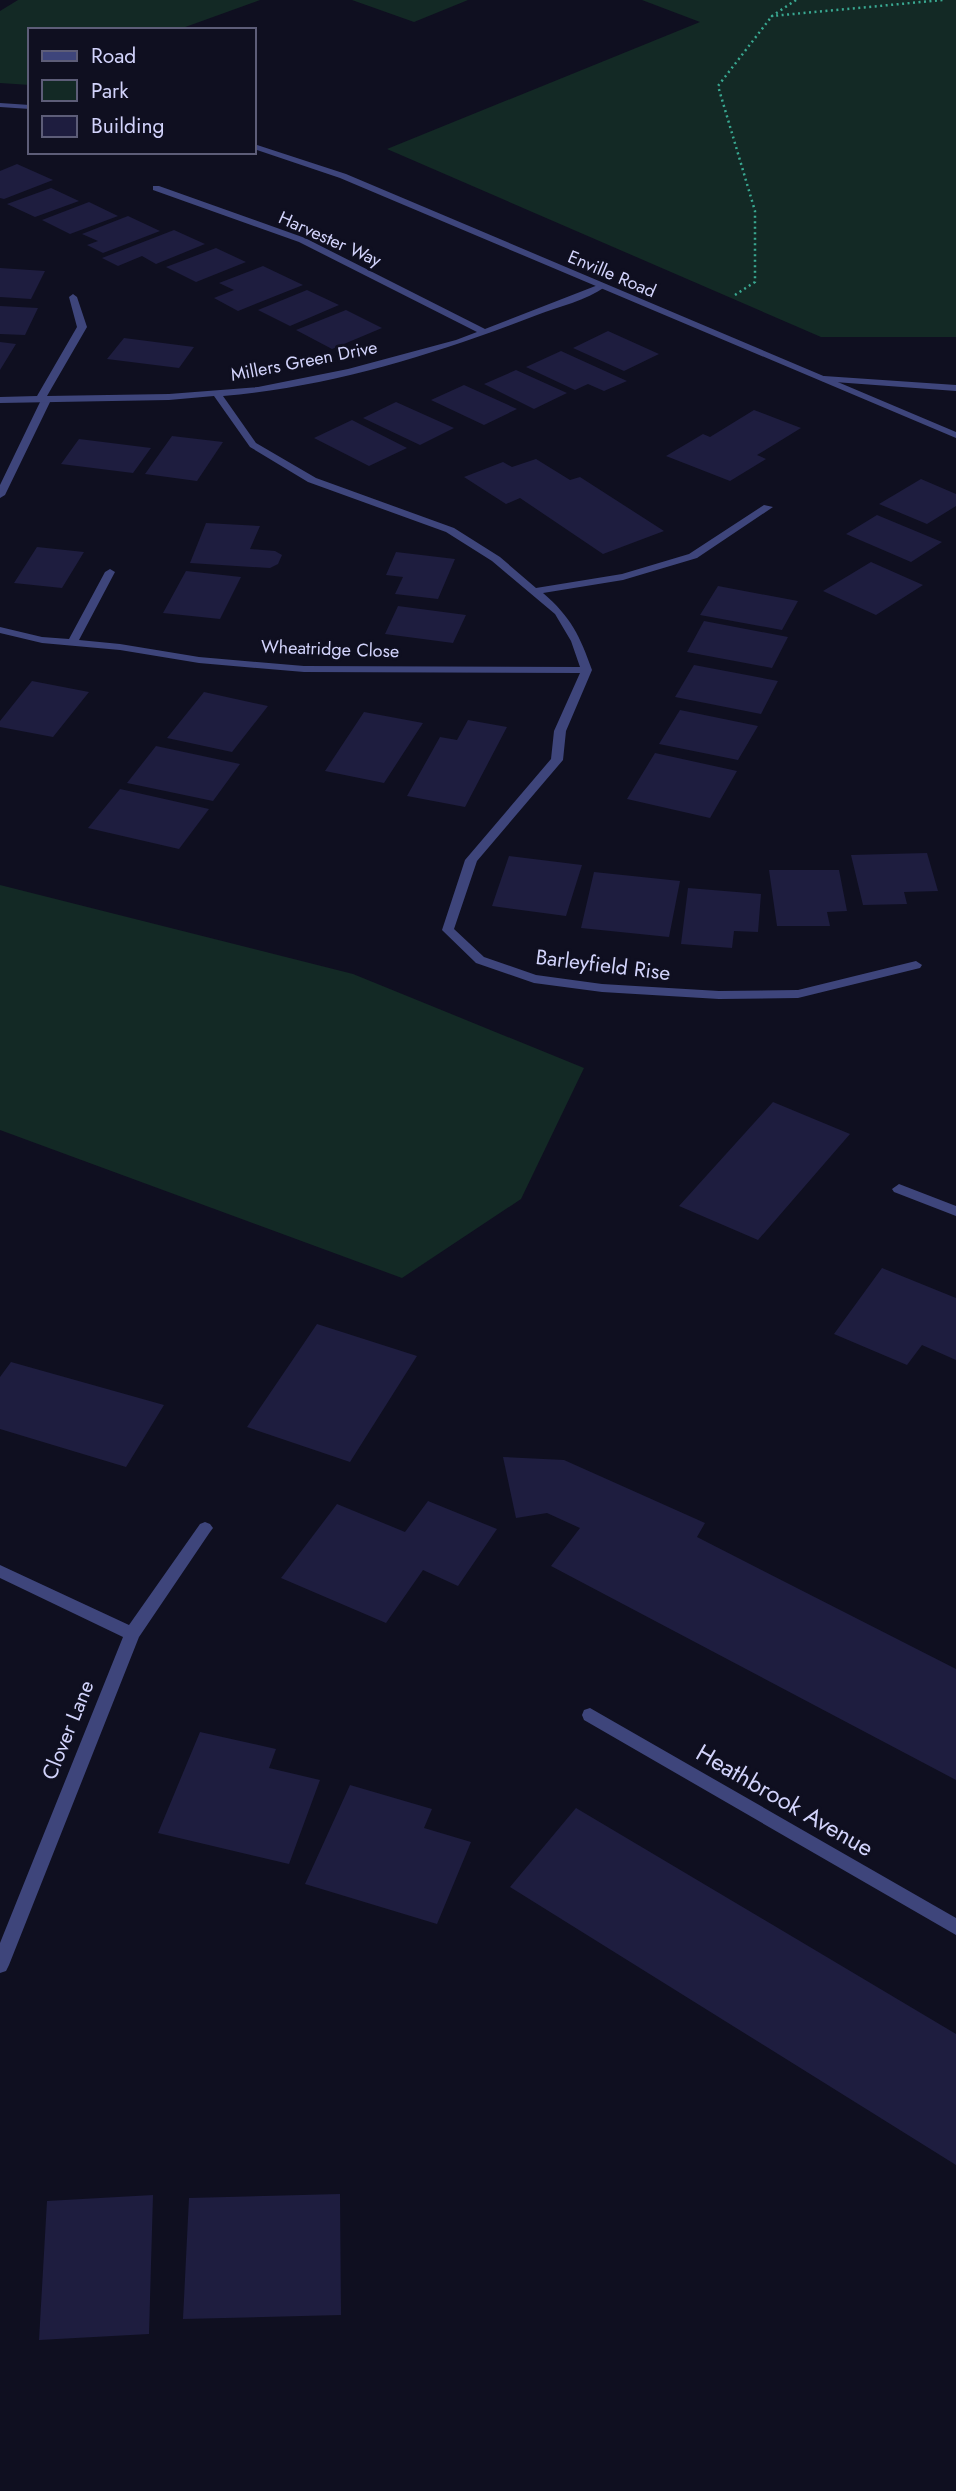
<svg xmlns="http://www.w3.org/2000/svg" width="956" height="2491" font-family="Jost,sans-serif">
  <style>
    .green { fill: #132925 }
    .building { fill: #1e1d3f }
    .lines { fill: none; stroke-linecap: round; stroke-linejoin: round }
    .path { stroke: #39a891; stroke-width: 2.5; stroke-dasharray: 2 3.5; stroke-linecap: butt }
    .service { fill: #3e457b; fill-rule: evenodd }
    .minor { fill: #3e457b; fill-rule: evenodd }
    .tertiary { fill: #3e457b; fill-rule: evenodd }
    .labels { text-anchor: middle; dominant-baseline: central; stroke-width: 6; stroke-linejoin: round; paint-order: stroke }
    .far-street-label { font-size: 18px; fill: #d2d3fb; stroke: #0f0f20 }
    .street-label { font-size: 21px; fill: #d2d3fb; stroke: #0f0f20 }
    .near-street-label { font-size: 24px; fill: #d2d3fb; stroke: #0f0f20 }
  </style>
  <rect width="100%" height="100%" fill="#0f0f20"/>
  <path class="green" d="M18,0H260L177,30H30V85L0,83V11Z
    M352,0H468L414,22Z
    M642,0H956V337H821L387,149L700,22Z
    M0,885L353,974L584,1068L521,1199L402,1278L0,1130Z"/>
  <path class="building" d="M17,164L53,180L4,199L0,198V171Z
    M51,188L79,201L35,217L7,204Z
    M89,202L118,216L70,234L42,220Z
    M128,216L160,231L103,253L87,245L98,241L82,234Z
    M174,230L205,244L156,264L142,256L118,266L102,258Z
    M216,248L246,262L196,282L166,267Z
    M263,266L303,285L238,311L214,298L234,290L219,283Z
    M0,268L45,271L31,299L0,297Z
    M307,290L339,305L290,326L258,310Z
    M0,306L38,308L25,335L0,334Z
    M346,310L382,328L332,349L296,330Z
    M608,331L659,354L624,371L573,348Z
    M124,338L194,347L179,368L107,359Z
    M0,342L16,344L0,370Z
    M561,351L627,381L604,391L588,384L575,390L526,367Z
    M516,370L567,393L534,409L484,384Z
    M464,385L517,409L484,425L431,400Z
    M396,402L454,428L420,445L363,418Z
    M754,410L801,428L757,455L766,459L730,481L666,456L703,434L710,437Z
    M352,420L407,448L369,466L314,438Z
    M172,436L223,442L197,481L145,474Z
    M79,439L151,448L133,473L61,464Z
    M536,459L570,480L580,477L664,531L603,554L520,498L506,504L464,477L503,462L512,467Z
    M921,479L956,494V506L927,524L879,504Z
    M877,515L942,542L911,562L846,534Z
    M206,523L260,526L250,549L275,551L282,555L278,564L270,568L190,563Z
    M37,547L84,552L62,588L14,583Z
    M396,552L455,559L438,599L395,594L403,577L386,575Z
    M871,562L923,585L876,615L823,591Z
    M186,571L241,577L220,619L163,613Z
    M718,586L798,601L782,630L700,615Z
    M398,606L466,615L453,643L385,634Z
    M704,621L788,637L772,668L687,652Z
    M694,665L778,681L761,714L675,697Z
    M32,681L89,692L53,737L0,727V721Z
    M204,692L268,706L232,752L167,738Z
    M680,710L758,726L738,760L659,744Z
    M364,712L423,723L384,783L325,771Z
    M468,720L507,727L465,807L407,796L440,737L457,740Z
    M156,746L240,764L213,801L127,783Z
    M655,753L737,771L710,818L627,799Z
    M120,789L209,809L179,849L88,828Z
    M927,853L938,891L904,892L907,904L863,905L851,855Z
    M509,856L582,865L566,916L492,906Z
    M769,870H839L847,911L827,912L830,926H777Z
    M594,872L680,881L669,937L581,928Z
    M688,888L761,894L758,932L734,931L732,948L681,944Z
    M773,1102L850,1134L758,1240L679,1206Z
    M882,1268L956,1298V1360L922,1345L907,1365L834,1334Z
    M317,1324L417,1356L350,1462L247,1427Z
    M11,1362L164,1405L126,1467L0,1429V1377Z
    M503,1457L564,1460L705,1523L697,1537L956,1669V1780L551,1566L580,1528L547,1513L516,1518Z
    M428,1501L497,1529L458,1586L423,1570L386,1623L281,1578L337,1504L405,1532Z
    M200,1732L276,1749L269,1768L320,1780L289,1864L158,1833Z
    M350,1785L432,1809L424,1828L471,1842L437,1924L305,1884Z
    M576,1808L956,2034V2165L510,1887Z
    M340,2194L341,2315L183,2319L189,2198Z
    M153,2195L149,2334L39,2340L47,2201Z"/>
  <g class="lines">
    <path class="path" d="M796,0L772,16L943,0
      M735,295L755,282V211L718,86L772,16"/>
    <path class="service" d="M824,376L956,385V391L821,381V377Z
      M46,397L51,400L5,495L0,498V485L41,400Z"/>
    <path class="minor" d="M153,186H159L305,238L485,329L598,285L605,287C587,300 558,307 537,315C436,354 330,387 223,396L256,443L316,478L454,528L500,557L536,588L622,574L689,554L764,505L773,507L697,558L623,580L543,593C571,617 580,636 592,670L566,731L563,760L477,861L454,929L484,957L536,975L602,984L719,991L798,990L916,961L922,965L920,968L798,998L719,999L602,992L534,983L476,963L442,930L465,860L551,759L554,731L580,673L304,672L199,663L120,650L42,643L0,633V627L42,637L69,639L105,572L110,569L115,572L79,640L120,644L199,657L304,666L580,667L571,641L555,614L492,561L446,532L308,482L250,447L214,396L169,400L0,403V397L37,396L77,327L69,297L73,294L77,297L87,327L47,396L169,394L258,387L348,369L456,340L477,332L299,242L153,190Z
      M899,1184L956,1206V1216L894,1192L892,1189Z
      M205,1522L210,1524L213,1528L210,1532L139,1637L9,1965L6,1971L0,1973V1943L123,1637L0,1578V1565L129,1625L200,1524Z
      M590,1708L956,1918V1935L584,1720L582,1715L584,1710Z"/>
    <path class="tertiary" d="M0,103L30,105V109L0,107Z
      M254,144L346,174L956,432V438L340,178L254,149Z"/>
  </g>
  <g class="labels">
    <g class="far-street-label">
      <text transform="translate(330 239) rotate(24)">Harvester Way</text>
      <text transform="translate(612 274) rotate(23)">Enville Road</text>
      <text transform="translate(304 361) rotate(-11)">Millers Green Drive</text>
      <text transform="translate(330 649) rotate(2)">Wheatridge Close</text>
    </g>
    <g class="street-label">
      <text transform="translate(603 965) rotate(7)">Barleyfield Rise</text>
      <text transform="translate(68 1730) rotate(-68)">Clover Lane</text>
    </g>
    <g class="near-street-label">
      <text transform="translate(785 1800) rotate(30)">Heathbrook Avenue</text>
    </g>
  </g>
  <rect x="28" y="28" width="228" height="126" fill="#0f0f20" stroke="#5d5d78" stroke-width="2"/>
  <rect x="42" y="51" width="35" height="10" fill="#3e457b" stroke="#5d5d78" stroke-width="2"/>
  <text x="91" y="63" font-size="21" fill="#d2d3fb">Road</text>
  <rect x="42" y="80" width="35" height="21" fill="#132925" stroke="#5d5d78" stroke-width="2"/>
  <text x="91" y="98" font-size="21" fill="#d2d3fb">Park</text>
  <rect x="42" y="116" width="35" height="21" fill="#1e1d3f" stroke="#5d5d78" stroke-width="2"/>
  <text x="91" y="133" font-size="21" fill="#d2d3fb">Building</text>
</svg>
